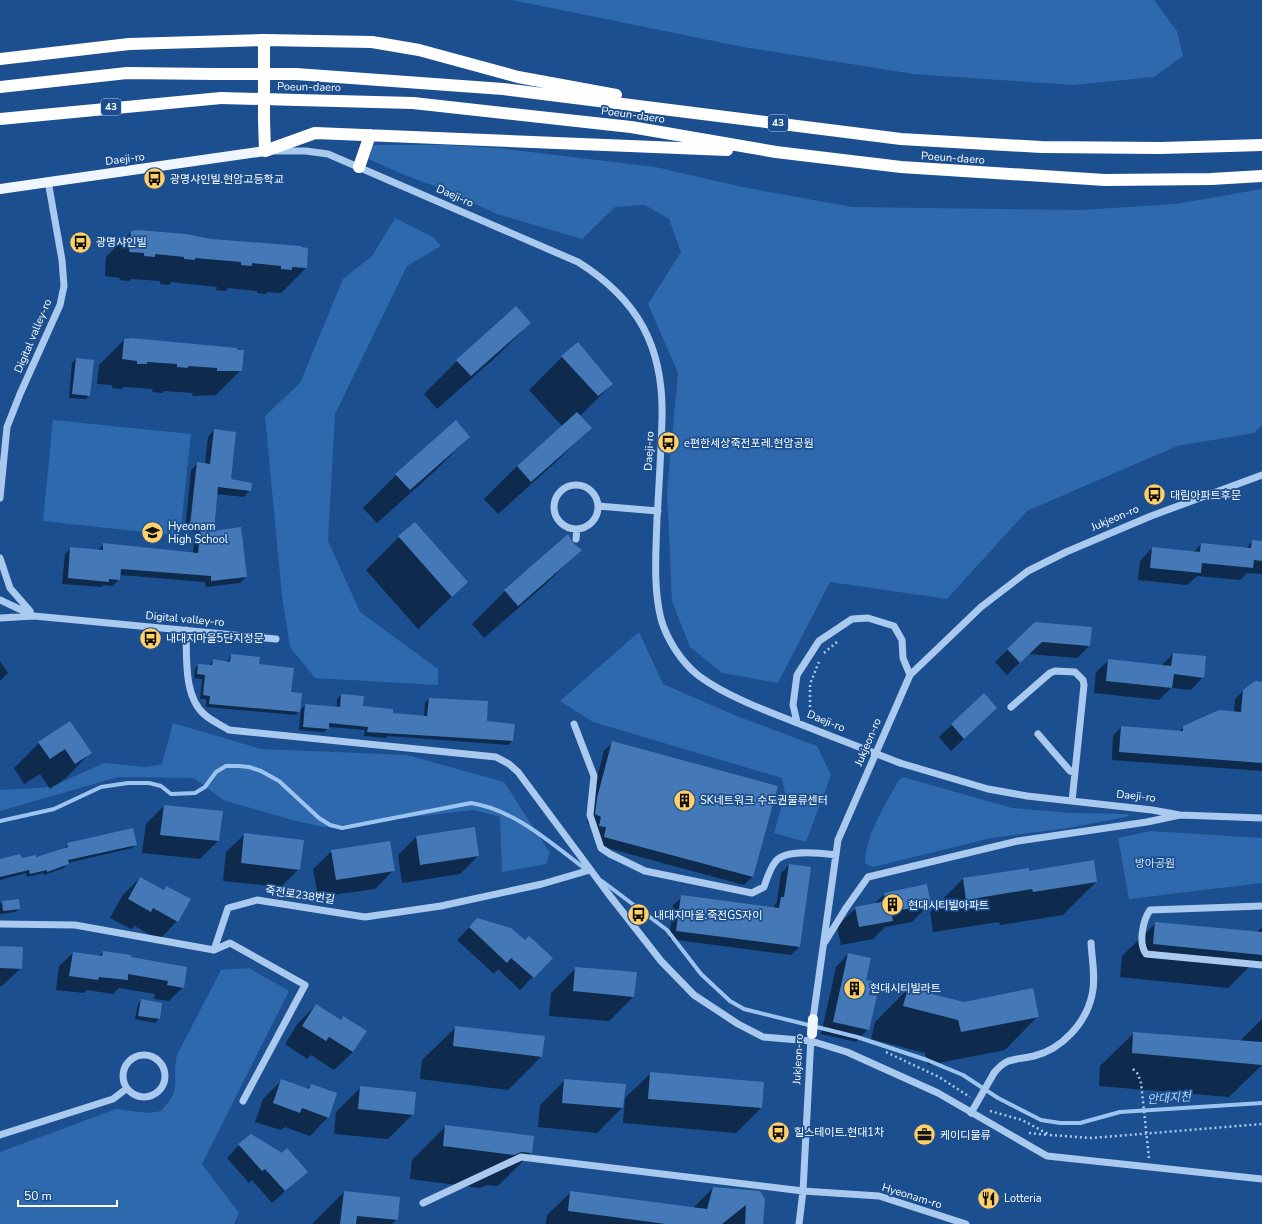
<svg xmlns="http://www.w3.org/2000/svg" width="1262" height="1224" font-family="'Nunito Sans','Noto Sans KR',sans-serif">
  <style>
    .green { fill: #2e69ad }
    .shadow { fill: #0007 }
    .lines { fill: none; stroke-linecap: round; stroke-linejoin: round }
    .stream { stroke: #9cc4f0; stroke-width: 4 }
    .building { fill: #4478b7 }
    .path { stroke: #a9c9ee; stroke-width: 2.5; stroke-dasharray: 2 3; stroke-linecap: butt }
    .minor { stroke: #a9c9ee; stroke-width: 7 }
    .major { stroke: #f0f6ff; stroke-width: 10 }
    .highway { stroke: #fff; stroke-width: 12 }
    .minor-bridge { stroke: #a9c9ee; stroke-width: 7 }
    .highway-bridge { stroke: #fff; stroke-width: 12 }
    .labels { text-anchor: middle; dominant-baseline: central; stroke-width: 3.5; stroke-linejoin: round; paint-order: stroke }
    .shield { fill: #1b4f8f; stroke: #bbcadd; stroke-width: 1 }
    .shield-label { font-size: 10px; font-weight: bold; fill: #fff }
    .street-label { font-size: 11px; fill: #fff; stroke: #1b4f8f }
    .poi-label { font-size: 11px; fill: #fff; stroke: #1b4f8f; text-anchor: start }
    .park-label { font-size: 11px; fill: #cfe3fa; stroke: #1b4f8f }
    .water-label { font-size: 12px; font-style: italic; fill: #b5d3f5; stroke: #1b4f8f }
  </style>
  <rect width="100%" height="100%" fill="#1b4f8f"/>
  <path class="green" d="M512,0H1154L1177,31L1183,56L1154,77L1072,85L914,74L743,47Z
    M373,145H448L498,148L655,167L747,188L852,207L1081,210L1176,204L1262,189V425L1254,433L1177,446L1027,511L947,599L830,582L778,683L722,673L690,647L672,601L667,491L678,373L648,304L681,252L669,219L645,205L615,207L582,239L497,214L445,190L402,174L368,159Z
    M395,218L433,237L441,246L407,266L335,414L328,541L360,612L438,669V685L315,678L290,647L282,596L265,416L300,383L343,279L372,256Z
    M53,420L191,434L180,536L43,521Z
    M639,632L663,684L739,717L817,746L831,775L806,842L774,833L785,793L782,778L593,722L560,701Z
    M173,723L261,749L407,755L504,782L550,853L546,864L502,872L500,817L474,810L324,827L296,821L223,800L194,778L118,777L0,811V790L51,787L104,763L146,767L162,764Z
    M903,777L1012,808L1069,813L1128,814L1130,816L1068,828L991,838L873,867L865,863C865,836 886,803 899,780Z
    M1151,831L1262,838V883L1129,899L1118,838Z
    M249,968L289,991L202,1164L239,1213L234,1224H0V1152L116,1109L149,1113L161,1111C184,1086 171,1083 177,1055L221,970Z"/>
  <path class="shadow" d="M131,232L307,249L306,268L281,293L268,292L266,294L257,293V291L228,288L226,291L216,290L217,287L171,282L169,285L160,284V281L131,279L129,281L119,280L120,278L105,276L106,257Z
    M530,323L497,356L437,409L424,394L457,361Z
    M124,340L179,343L241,370L216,395L192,396L193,393L164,391L162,393L152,392L153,389L124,387L121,389L112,388V385L97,384L99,365Z
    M562,357L612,384L580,416L590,428L557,461L498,514L484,499L517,466L562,426L529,390Z
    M76,359L90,395L86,399L69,398L72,363Z
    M214,430L230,480L250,490L244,497L217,494L212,532L246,577L240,583L206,587L205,582L120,575L119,579L113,586L104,585L102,587L62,584L65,554L71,548L97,551L104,544L193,554L195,532L185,531L191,470L198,463L205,464L208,437Z
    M469,437L436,470L377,523L363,508L396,475Z
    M399,537L467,582L418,629L366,570Z
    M1253,541L1262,542V574L1247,573L1240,580L1197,576L1187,585L1138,580L1140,561L1152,548L1194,552L1201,544L1245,549Z
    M572,543L580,550L547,583L484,638L472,624L505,591Z
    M1035,623L1089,646L1077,658L1028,654L1007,675L995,662Z
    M1173,654L1203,677L1191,690L1171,688L1159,700L1094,693L1096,672L1109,660L1161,666Z
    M231,655L258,665L290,693L299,711L305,705L337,708V699L341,695L361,707L392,714L424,717L425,702L429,699L487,702L486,722L512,741L508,745L388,736L386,738L364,736L365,730L329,727L324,732L299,730L301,709L295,715L206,707V699H200L202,679L194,678L195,668L199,665L209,666L213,660L227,662Z
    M0,661L8,673L0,681Z
    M1262,683V771L1112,760L1113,736L1121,727L1179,731L1184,727L1234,712L1235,699L1244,690Z
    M984,695V720L951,751L939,737Z
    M39,743L90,753L66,778L50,789L40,774L24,784L14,768Z
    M612,743L752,877L744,885L596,845L599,836L592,834L594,826L587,823L589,808L604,751Z
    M164,806L222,812L218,841L200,859L142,853L146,824Z
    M245,834L299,869L281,887L223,881L226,852Z
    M416,837L478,856L460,874L402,883L398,855Z
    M68,844H136L132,848L68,863L64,868L44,875L43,873L27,877L26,873L0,880V861L21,860L53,853L64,849Z
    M332,851L394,870L375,889L318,897L313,869Z
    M789,865L799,947L791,955L669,939L673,905L682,897L772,909L777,902L781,873Z
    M1029,872L1096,882L1063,915L1000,925L999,922L933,932L930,912L963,879Z
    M140,878L163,891L166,887L177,921L159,940L135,926L131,929L110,918L122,896Z
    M885,894L930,904L912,922L885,927L873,939L841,945L837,926L856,908L874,904Z
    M18,900L19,909L15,912L0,914V904L2,902Z
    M477,920L524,941L551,958L520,990L498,969L494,974L457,940Z
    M1156,923L1256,933L1262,927V968L1249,967L1228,988L1120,977L1122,956Z
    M0,947L21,968L2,986H0Z
    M103,952L130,958L183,987L169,1001L154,999L155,994L119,988L113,994L87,990L84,993L56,990L59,966L73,953L99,956Z
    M848,954L865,980L868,1029L856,1042L821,1034L836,967Z
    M576,968L634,996L609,1021L549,1016L551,993Z
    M908,989L964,1003L1038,1016L1005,1050L928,1065L925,1053L871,1039L875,1022Z
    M141,1000L161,1004L159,1019L155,1023L135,1019L138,1004Z
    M316,1005L340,1020L343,1017L366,1031L353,1052L334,1070L311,1055L307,1059L285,1044L298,1023Z
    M1262,1019V1065L1229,1097L1099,1086L1100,1066L1134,1033L1239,1042Z
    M456,1027L543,1037L541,1057L508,1090L420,1079L422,1060Z
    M650,1074L761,1108L736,1133L623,1123L625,1098Z
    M282,1080L307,1089L311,1085L328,1117L310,1136L285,1127L281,1130L255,1122L263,1099Z
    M565,1080L622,1108L597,1133L538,1127L540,1105Z
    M361,1087L413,1114L388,1139L334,1134L336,1112Z
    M445,1127L531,1153L498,1186L487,1185L480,1188L410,1179L412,1160Z
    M239,1145L306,1172L272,1203L252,1180L249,1183L227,1158Z
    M713,1188L760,1192L762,1224H546L547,1215L571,1192L693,1208Z
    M344,1192L397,1219L392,1224H312Z"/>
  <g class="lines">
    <path class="stream" d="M0,821L54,809L101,787L128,783H149L161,786L171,794L195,793L205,787L216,772L226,766H239L249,767L261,771L279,781L319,818L330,825L342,828L471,803C516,810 553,845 588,871
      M602,881L667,930L701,974L730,1001L744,1009L857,1037L927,1060L963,1075L998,1098L1041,1120L1060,1123H1080L1120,1112L1262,1103"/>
  </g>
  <path class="building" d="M138,230L186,234L211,239L301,246V247L308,248L307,268L292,267V270L281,269V266L252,263V266L241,265V262L195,258V260L184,259V257L155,254V257L144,256V253L129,252L131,231Z
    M516,306L531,323L471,376L456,360Z
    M131,338L237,348V350H244L242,371H217V368L188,366V368L177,367V364L147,362V364H137V361L122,359L124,339Z
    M578,342L613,384L598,396L561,356Z
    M76,358L94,360L90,396L72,394Z
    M577,412L592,428L531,482L517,466Z
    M456,420L470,437L410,490L395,474Z
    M214,429L236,432L231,479L252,483L251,491L218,487L214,531L241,527L247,577L211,581V576L121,569L120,580L109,579V582L68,578L70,547L103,550V543L198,553L201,527L190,525L197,462L210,464Z
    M415,522L468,582L452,597L398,536Z
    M568,534L573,543L582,550L518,606L504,590Z
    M1252,540L1262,541V561L1254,560L1253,568L1202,563L1201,573L1150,568L1152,547L1200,552L1201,543L1251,548Z
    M1035,622L1092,627L1090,646L1042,642L1020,663L1007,649Z
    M1173,653L1206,656L1204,678L1174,674L1172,688L1106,681L1108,659L1171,666Z
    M231,654L260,657L259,664L294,668L291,692L302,693L300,712L209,704L210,696L203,695L205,675L197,674L198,664L212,665L213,659L230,662Z
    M1255,681L1262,682V763L1119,752L1121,726L1183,731V726L1219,710L1241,712L1243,690Z
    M984,693L997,708L964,739L951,724Z
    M341,694L364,696L363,706L393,709V713L427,716L429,698L488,701L487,721L515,724L513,741L367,732L368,727L329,723V729L303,727L305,704L340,707Z
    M70,721L92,753L75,764L65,749L50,759L38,742Z
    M612,741L778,786L753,877L604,837L606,827L599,826L601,817L595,814L597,798Z
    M164,805L223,811L219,841L160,835Z
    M475,827L479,856L420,865L416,836Z
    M133,828L137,845L68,860L69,864L47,872V870L30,874L29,870L0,877V859L20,854L22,858L36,855V857L68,847L67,843Z
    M244,833L304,840L300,870L241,863Z
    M390,841L395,871L336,880L331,850Z
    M1094,860L1097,882L1033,892L1032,889L966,900L963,878L1029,868V871Z
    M789,864L811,867L800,947L676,931L681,895L779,908L781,897H784Z
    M140,877L164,890L166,886L191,899L178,922L153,908L151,912L128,899Z
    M927,884L931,904L891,912L893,921L859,927L855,907L886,901L884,893Z
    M19,899L20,909L3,911L2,901Z
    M477,918L511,928L525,940L529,936L553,958L534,978L511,958L507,963L469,927Z
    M1155,922L1262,932V955L1153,944Z
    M0,946L23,947L22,969L0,968Z
    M103,951L131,955V957L187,967L184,988L167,985L168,981L128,974V980L99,977L98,980L69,976L73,952L102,956Z
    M848,953L871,958L866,980L872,981L869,995L877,996L869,1030L833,1022Z
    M575,967L637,972L634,997L573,991Z
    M908,988L964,1002L1033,988L1039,1017L961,1032L958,1020L903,1006Z
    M141,999L162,1003L160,1019L138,1016Z
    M316,1004L341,1020L343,1016L367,1031L353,1052L329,1037L326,1041L302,1026Z
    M455,1026L545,1036L542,1057L453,1046Z
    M1133,1032L1262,1042V1065L1132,1053Z
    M650,1072L764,1082L762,1108L648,1099Z
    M281,1079L309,1089L311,1084L337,1093L329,1118L302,1108L300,1113L273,1103Z
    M564,1079L626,1084L623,1108L562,1103Z
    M360,1086L416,1092L414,1115L358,1109Z
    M445,1125L534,1136L532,1153L521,1152L514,1155L443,1146Z
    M251,1134L282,1153L287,1148L308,1172L285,1191L265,1169L262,1171L238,1144Z
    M713,1187L760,1191L765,1199L763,1224H745L746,1205L722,1224H666L568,1211L570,1191L707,1209Z
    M344,1191L400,1197L398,1220L357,1216L356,1224H340Z"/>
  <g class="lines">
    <path class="path" d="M824,653L837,642
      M810,717V684L819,662
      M886,1052L939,1077L970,1097
      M1133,1069L1138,1074L1141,1083L1149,1158
      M990,1111L1022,1120L1050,1135L1092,1138L1262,1124
      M1029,1133L1048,1135"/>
    <path class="minor" d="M273,151H306L328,154L578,262C639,300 664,348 662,419C661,453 659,486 657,519C656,552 653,587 661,619C667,640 682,663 699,676C733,701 784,717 823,733
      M554 507a22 22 0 1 1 44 0a22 22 0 1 1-44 0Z
      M0,498L7,427L20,394L60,305L64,286L62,260L48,181
      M598,506L658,511
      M576,539L577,529
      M0,558L10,588L30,611
      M0,600L34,616L276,639
      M0,618L34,616
      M186,630C187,656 183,697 205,715C212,721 221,725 229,730L496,757L509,764L518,772L607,892L661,961L694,995L738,1024L763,1037L811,1041L847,1052L938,1093L1047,1156L1262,1179
      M1011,707L1050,673L1055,671L1075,672L1083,680L1084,685L1072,801
      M797,722L793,705L797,675L819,641L852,619L868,618L894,626L902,640L903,658L910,675
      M574,724L594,776L590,815L601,848L610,854L645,871L752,893L764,887C767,878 770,868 776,861C786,849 820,853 836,855
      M1038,734L1070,771L1074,772
      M900,763L988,789L1027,796L1152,810L1180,815L1262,818
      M1262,906L1150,910C1143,920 1138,943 1146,954L1262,965
      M0,924L75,925L214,950L228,908L257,900L365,917L441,906L542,884L590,870
      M825,942L846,908L868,877L1018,841L1147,822L1180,815
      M214,950L230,943L305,985L243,1101
      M813,1019L838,840L910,675L981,607L1028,571L1066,552L1151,516L1262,475
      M123 1076a21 21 0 1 1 42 0a21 21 0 1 1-42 0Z
      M994,1073C1008,1056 1014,1061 1034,1056C1062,1049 1086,1023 1092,995C1096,979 1092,960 1091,943
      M0,1135L113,1099L126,1089
      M423,1203L521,1157L803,1191L879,1196L966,1224
      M799,1224L803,1191L811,1037"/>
    <path class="major" d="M0,189L265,151
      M812,1034L813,1019"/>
    <path class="highway" d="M264,40V119L265,151L315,133L727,150
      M0,59L129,44L264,40L372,42L419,50L518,77L616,95
      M296,74L503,89L901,139L1041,147L1161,148L1262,145
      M0,87L127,73L214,74
      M298,100L413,103L631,127L776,152L901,167L1105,180L1211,179L1262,176
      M0,119L221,98
      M359,167L370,135"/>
    <path class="minor-bridge" d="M823,733L900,763
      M971,1113L994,1073"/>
    <path class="highway-bridge" d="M214,74H296
      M221,98L298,100"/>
  </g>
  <defs>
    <symbol id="bus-disc" viewBox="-11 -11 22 22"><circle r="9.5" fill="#ffd166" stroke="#1b4f8f"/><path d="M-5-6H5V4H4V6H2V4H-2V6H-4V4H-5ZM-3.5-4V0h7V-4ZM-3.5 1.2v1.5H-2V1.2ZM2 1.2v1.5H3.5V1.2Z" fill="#111"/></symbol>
    <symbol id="school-disc" viewBox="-11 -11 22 22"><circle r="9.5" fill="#ffd166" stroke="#1b4f8f"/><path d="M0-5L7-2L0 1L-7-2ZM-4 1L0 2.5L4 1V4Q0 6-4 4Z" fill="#111"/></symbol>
    <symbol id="building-disc" viewBox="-11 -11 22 22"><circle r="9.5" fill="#ffd166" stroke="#1b4f8f"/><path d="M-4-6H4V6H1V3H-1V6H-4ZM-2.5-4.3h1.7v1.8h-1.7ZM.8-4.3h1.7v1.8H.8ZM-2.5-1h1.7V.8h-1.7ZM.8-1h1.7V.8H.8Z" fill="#111"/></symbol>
    <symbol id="office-disc" viewBox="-11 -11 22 22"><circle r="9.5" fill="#ffd166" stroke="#1b4f8f"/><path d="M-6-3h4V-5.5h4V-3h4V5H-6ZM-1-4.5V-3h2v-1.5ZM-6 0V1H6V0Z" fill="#111"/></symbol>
    <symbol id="restaurant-disc" viewBox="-11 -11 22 22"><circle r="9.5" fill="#ffd166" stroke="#1b4f8f"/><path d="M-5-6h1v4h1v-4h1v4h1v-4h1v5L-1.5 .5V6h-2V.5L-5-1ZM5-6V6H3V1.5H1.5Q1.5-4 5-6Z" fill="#111"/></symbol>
  </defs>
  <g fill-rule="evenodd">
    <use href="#bus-disc" x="142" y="166" width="25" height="25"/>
    <use href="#bus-disc" x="68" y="230" width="25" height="25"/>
    <use href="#bus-disc" x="656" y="430" width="25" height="25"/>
    <use href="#bus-disc" x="1142" y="482" width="25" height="25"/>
    <use href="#school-disc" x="140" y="520" width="25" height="25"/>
    <use href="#bus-disc" x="138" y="626" width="25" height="25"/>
    <use href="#building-disc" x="672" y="788" width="25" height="25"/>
    <use href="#building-disc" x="880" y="892" width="25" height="25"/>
    <use href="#bus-disc" x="626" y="902" width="25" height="25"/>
    <use href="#building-disc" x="842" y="976" width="25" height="25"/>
    <use href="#bus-disc" x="766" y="1120" width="25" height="25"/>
    <use href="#office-disc" x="912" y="1122" width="25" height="25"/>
    <use href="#restaurant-disc" x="976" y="1186" width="25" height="25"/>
  </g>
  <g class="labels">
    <g class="shield">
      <rect x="101" y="99" width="20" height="16" rx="3"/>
      <rect x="768" y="115" width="20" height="16" rx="3"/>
    </g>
    <g class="shield-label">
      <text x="111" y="107">43</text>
      <text x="778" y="123">43</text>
    </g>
    <g class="street-label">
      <text transform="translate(309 87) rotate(1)">Poeun-daero</text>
      <text transform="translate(633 115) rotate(8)">Poeun-daero</text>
      <text transform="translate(953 158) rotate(4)">Poeun-daero</text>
      <text transform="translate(125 159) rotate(-7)">Daeji-ro</text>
      <text transform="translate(455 196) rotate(24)">Daeji-ro</text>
      <text transform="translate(33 336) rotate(-67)">Digital valley-ro</text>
      <text transform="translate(649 451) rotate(-87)">Daeji-ro</text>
      <text transform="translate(1115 518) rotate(-23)">Jukjeon-ro</text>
      <text transform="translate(185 619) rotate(5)">Digital valley-ro</text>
      <text transform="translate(826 721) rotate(22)">Daeji-ro</text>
      <text transform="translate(868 742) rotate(-67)">Jukjeon-ro</text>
      <text transform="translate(1136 796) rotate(6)">Daeji-ro</text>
      <text transform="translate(300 895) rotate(8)">죽전로238번길</text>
      <text transform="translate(798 1059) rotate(-87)">Jukjeon-ro</text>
      <text transform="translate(912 1196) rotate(17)">Hyeonam-ro</text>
    </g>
    <g class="poi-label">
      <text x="170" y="179">광명샤인빌.현암고등학교</text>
      <text x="96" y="242">광명샤인빌</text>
      <text x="684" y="443">e편한세상죽전포레.현암공원</text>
      <text x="1170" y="495">대림아파트후문</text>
      <text x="168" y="526">Hyeonam<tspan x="168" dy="13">High School</tspan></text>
      <text x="166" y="638">내대지마을5단지정문</text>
      <text x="700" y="800">SK네트워크 수도권물류센터</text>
      <text x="908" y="905">현대시티빌아파트</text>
      <text x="654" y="915">내대지마을.죽전GS자이</text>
      <text x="870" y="988">현대시티빌라트</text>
      <text x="794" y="1132">힐스테이트.현대1차</text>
      <text x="940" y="1135">케이디물류</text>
      <text x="1004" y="1198">Lotteria</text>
    </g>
    <g class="park-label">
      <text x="1155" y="863">방아공원</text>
    </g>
    <g class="water-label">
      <text transform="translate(1169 1098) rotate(-4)">안대지천</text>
    </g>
  </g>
  <path d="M18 1200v6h99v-6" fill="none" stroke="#ffffff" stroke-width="2"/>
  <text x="24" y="1200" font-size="12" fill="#ffffff" stroke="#1b4f8f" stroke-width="3" paint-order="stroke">50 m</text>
</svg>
